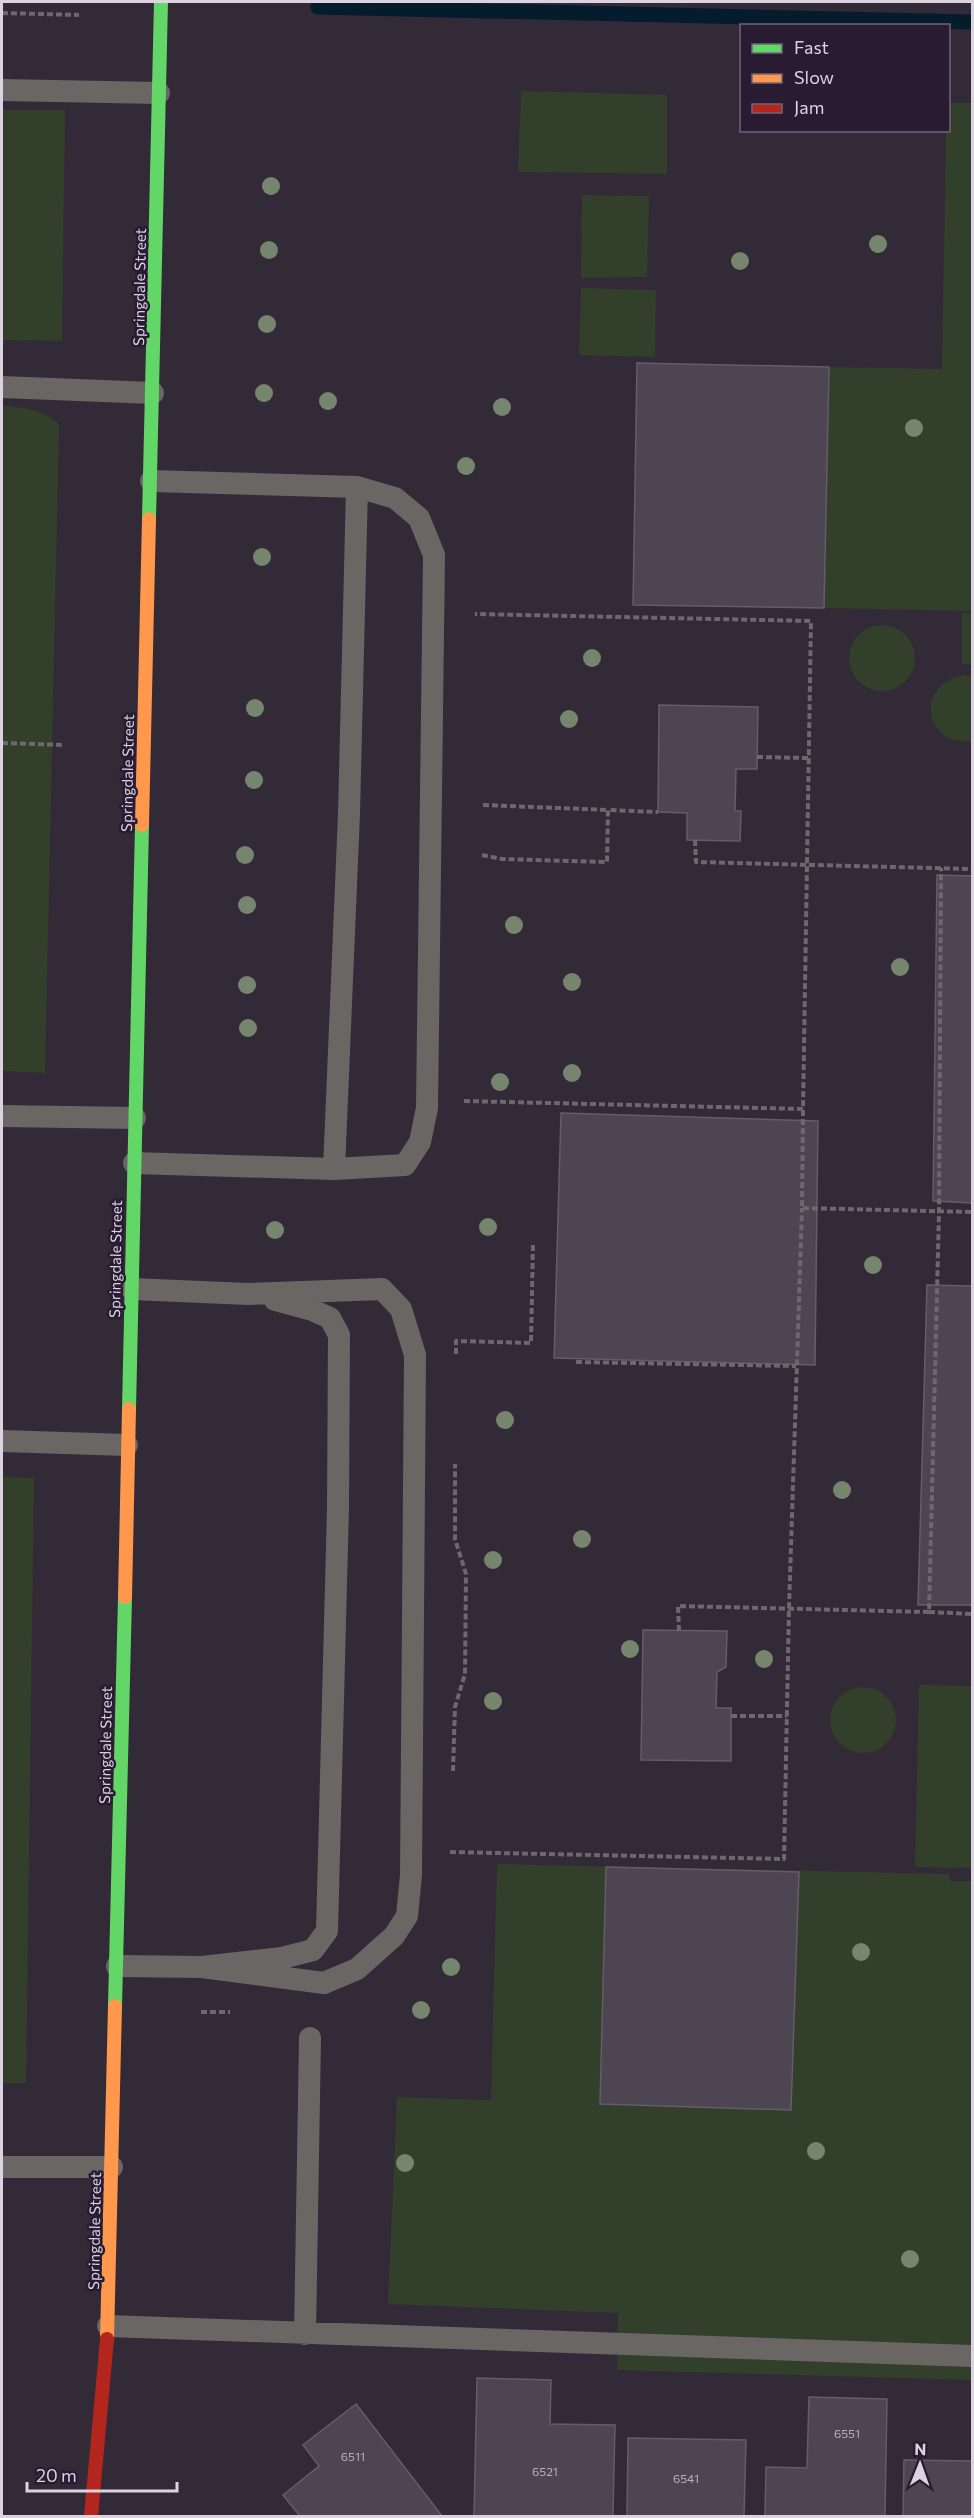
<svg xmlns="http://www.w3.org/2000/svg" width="974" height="2518" font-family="Commissioner,sans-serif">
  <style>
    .green { fill: #323f2b }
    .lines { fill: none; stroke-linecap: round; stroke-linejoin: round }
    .stream { stroke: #041c2c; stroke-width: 15 }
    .building { fill: #4d4551; stroke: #645d69; stroke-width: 1.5 }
    .path { stroke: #6d686b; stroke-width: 4; stroke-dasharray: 6 3; stroke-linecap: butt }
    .lane { stroke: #696664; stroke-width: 22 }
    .fast { stroke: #63d668; stroke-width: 14 }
    .slow { stroke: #ff974d; stroke-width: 14 }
    .jam { stroke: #b3261e; stroke-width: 14 }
    .tree { fill: #76856e }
    .labels { text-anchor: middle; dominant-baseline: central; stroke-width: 5; stroke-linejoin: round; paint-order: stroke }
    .number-label { font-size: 12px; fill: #b8afbe }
    .street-label { font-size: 15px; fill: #dcd2e2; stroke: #291b32 }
  </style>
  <rect width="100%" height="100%" fill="#322a36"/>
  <path class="green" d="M521,91L667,95V174L518,172Z
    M949,103H972V611L824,608L829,367L942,369L946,131L948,130Z
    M2,110H65L62,341L2,340Z
    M582,195L649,196L647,277L581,278Z
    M581,288L656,290L655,357L579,355Z
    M2,406C24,407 42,409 59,424L45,1073L2,1071Z
    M962,613H972V665L962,664Z
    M849 658a33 33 0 1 1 66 0a33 33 0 1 1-66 0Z
    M964,675L972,676V741C926,748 912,685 964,675Z
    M2,1477L34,1478L26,2083H2Z
    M919,1685L972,1686V1868L915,1867Z
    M830 1720a33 33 0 1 1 66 0a33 33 0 1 1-66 0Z
    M497,1864L949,1874L950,1881H972V2380L617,2370L618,2313L388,2304L397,2097L491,2100Z"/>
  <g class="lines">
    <path class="stream" d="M318,7L972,22"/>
  </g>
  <path class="building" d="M637,363L829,367L824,608L633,605Z
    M659,705L758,707L757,769H736L735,811H741L740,841L687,840V813L658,812Z
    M937,875L972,876V1203L933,1201Z
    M561,1113L818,1121L815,1365L554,1358Z
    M927,1285L972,1286V1605H918Z
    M643,1630L727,1631L726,1667L717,1672L716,1708H731V1761L641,1760Z
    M606,1867L799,1872L791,2110L600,2104Z
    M477,2378L551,2380L550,2424L615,2425L613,2516H474Z
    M809,2397L887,2399L885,2516H765L766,2467L807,2468Z
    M356,2404L442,2516H300L283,2495L319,2466L303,2445Z
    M628,2438L746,2440L744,2516H627Z
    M904,2460L972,2461V2516H903Z"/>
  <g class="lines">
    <path class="path" d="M2,13L79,15
      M2,743L65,745
      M757,757L808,758
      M483,805L608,810
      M695,840L696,862L972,869
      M482,855L502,859L607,862L608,810L658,812
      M464,1101L803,1109L811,621L475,614
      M803,1110L802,1208L972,1212
      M456,1354V1341L531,1343L533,1243
      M576,1362L796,1366
      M929,1612L972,1614
      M679,1631L678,1606L929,1612L939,1212L941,868
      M731,1716H787
      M453,1771L455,1707L465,1674L466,1574L455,1539V1464
      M450,1852L784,1859L789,1608L802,1208
      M201,2012H230"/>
    <path class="lane" d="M2,90L159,93
      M2,387L153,393
      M151,481L357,487L395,498L419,518L434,555L427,1108L420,1142L405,1165L334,1169
      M2,1116L135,1118
      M134,1163L334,1169L349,814L357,487
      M132,1289L248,1294L382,1289L401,1309L415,1355L411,1875L407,1916L394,1936L357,1969L324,1983L202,1967
      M2,1441L127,1445
      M117,1966L202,1967L282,1958L313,1950L327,1931L338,1507L339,1335L330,1318L312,1310L275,1300
      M2,2167H112
      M108,2326L972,2356
      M305,2334L310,2038"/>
    <path class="fast" d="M149,519L161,2
      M129,1409L142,825
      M115,2006L125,1597"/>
    <path class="slow" d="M142,825L149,519
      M125,1597L129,1409
      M107,2339L115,2006"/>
    <path class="jam" d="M91,2516L107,2339"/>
  </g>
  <g class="tree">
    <circle cx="271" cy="186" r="9"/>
    <circle cx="878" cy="244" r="9"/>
    <circle cx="269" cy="250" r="9"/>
    <circle cx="740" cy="261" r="9"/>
    <circle cx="267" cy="324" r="9"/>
    <circle cx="264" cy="393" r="9"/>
    <circle cx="328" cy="401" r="9"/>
    <circle cx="502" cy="407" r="9"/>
    <circle cx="914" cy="428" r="9"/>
    <circle cx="466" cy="466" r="9"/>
    <circle cx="262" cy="557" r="9"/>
    <circle cx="592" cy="658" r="9"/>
    <circle cx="255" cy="708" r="9"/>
    <circle cx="569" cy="719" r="9"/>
    <circle cx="254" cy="780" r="9"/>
    <circle cx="245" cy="855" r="9"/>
    <circle cx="247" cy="905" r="9"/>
    <circle cx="514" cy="925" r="9"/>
    <circle cx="900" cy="967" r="9"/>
    <circle cx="572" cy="982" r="9"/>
    <circle cx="247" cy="985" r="9"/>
    <circle cx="248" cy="1028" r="9"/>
    <circle cx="572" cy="1073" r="9"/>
    <circle cx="500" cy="1082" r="9"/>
    <circle cx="488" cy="1227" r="9"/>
    <circle cx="275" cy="1230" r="9"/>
    <circle cx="873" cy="1265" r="9"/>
    <circle cx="505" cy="1420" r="9"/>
    <circle cx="842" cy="1490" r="9"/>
    <circle cx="582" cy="1539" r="9"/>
    <circle cx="493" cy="1560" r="9"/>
    <circle cx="630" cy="1649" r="9"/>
    <circle cx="764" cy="1659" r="9"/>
    <circle cx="493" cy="1701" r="9"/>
    <circle cx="861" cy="1952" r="9"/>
    <circle cx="451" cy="1967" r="9"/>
    <circle cx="421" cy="2010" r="9"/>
    <circle cx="816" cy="2151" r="9"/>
    <circle cx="405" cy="2163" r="9"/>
    <circle cx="910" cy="2259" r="9"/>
  </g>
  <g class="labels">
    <g class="number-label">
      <text x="847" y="2433">6551</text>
      <text x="353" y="2456">6511</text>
      <text x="545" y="2471">6521</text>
      <text x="686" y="2478">6541</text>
    </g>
    <g class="street-label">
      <text transform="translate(139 287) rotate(-89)">Springdale Street</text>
      <text transform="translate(127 773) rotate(-89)">Springdale Street</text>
      <text transform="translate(115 1259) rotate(-89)">Springdale Street</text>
      <text transform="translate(105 1745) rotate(-89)">Springdale Street</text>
      <text transform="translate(94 2231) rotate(-89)">Springdale Street</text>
    </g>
  </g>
  <rect width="974" height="2518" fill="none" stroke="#dcd2e2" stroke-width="6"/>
  <rect x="740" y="24" width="210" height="108" fill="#291b32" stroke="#716478" stroke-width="1.5"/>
  <rect x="752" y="44" width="30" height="9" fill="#63d668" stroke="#716478" stroke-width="1.5"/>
  <text x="794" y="54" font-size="18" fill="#dcd2e2">Fast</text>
  <rect x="752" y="74" width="30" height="9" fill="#ff974d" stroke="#716478" stroke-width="1.5"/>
  <text x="794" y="84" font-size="18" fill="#dcd2e2">Slow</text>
  <rect x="752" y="104" width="30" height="9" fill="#b3261e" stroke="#716478" stroke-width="1.5"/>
  <text x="794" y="114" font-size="18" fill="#dcd2e2">Jam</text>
  <g transform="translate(920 2464) rotate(1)" stroke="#291b32" stroke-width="4.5" paint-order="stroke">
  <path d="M0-4.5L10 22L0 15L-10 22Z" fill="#dcd2e2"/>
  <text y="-9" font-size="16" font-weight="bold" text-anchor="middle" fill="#dcd2e2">N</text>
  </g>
  <path d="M27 2482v9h150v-9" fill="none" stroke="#dcd2e2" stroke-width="3"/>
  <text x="36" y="2482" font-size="18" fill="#dcd2e2" stroke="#291b32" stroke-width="4.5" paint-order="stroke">20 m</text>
</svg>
